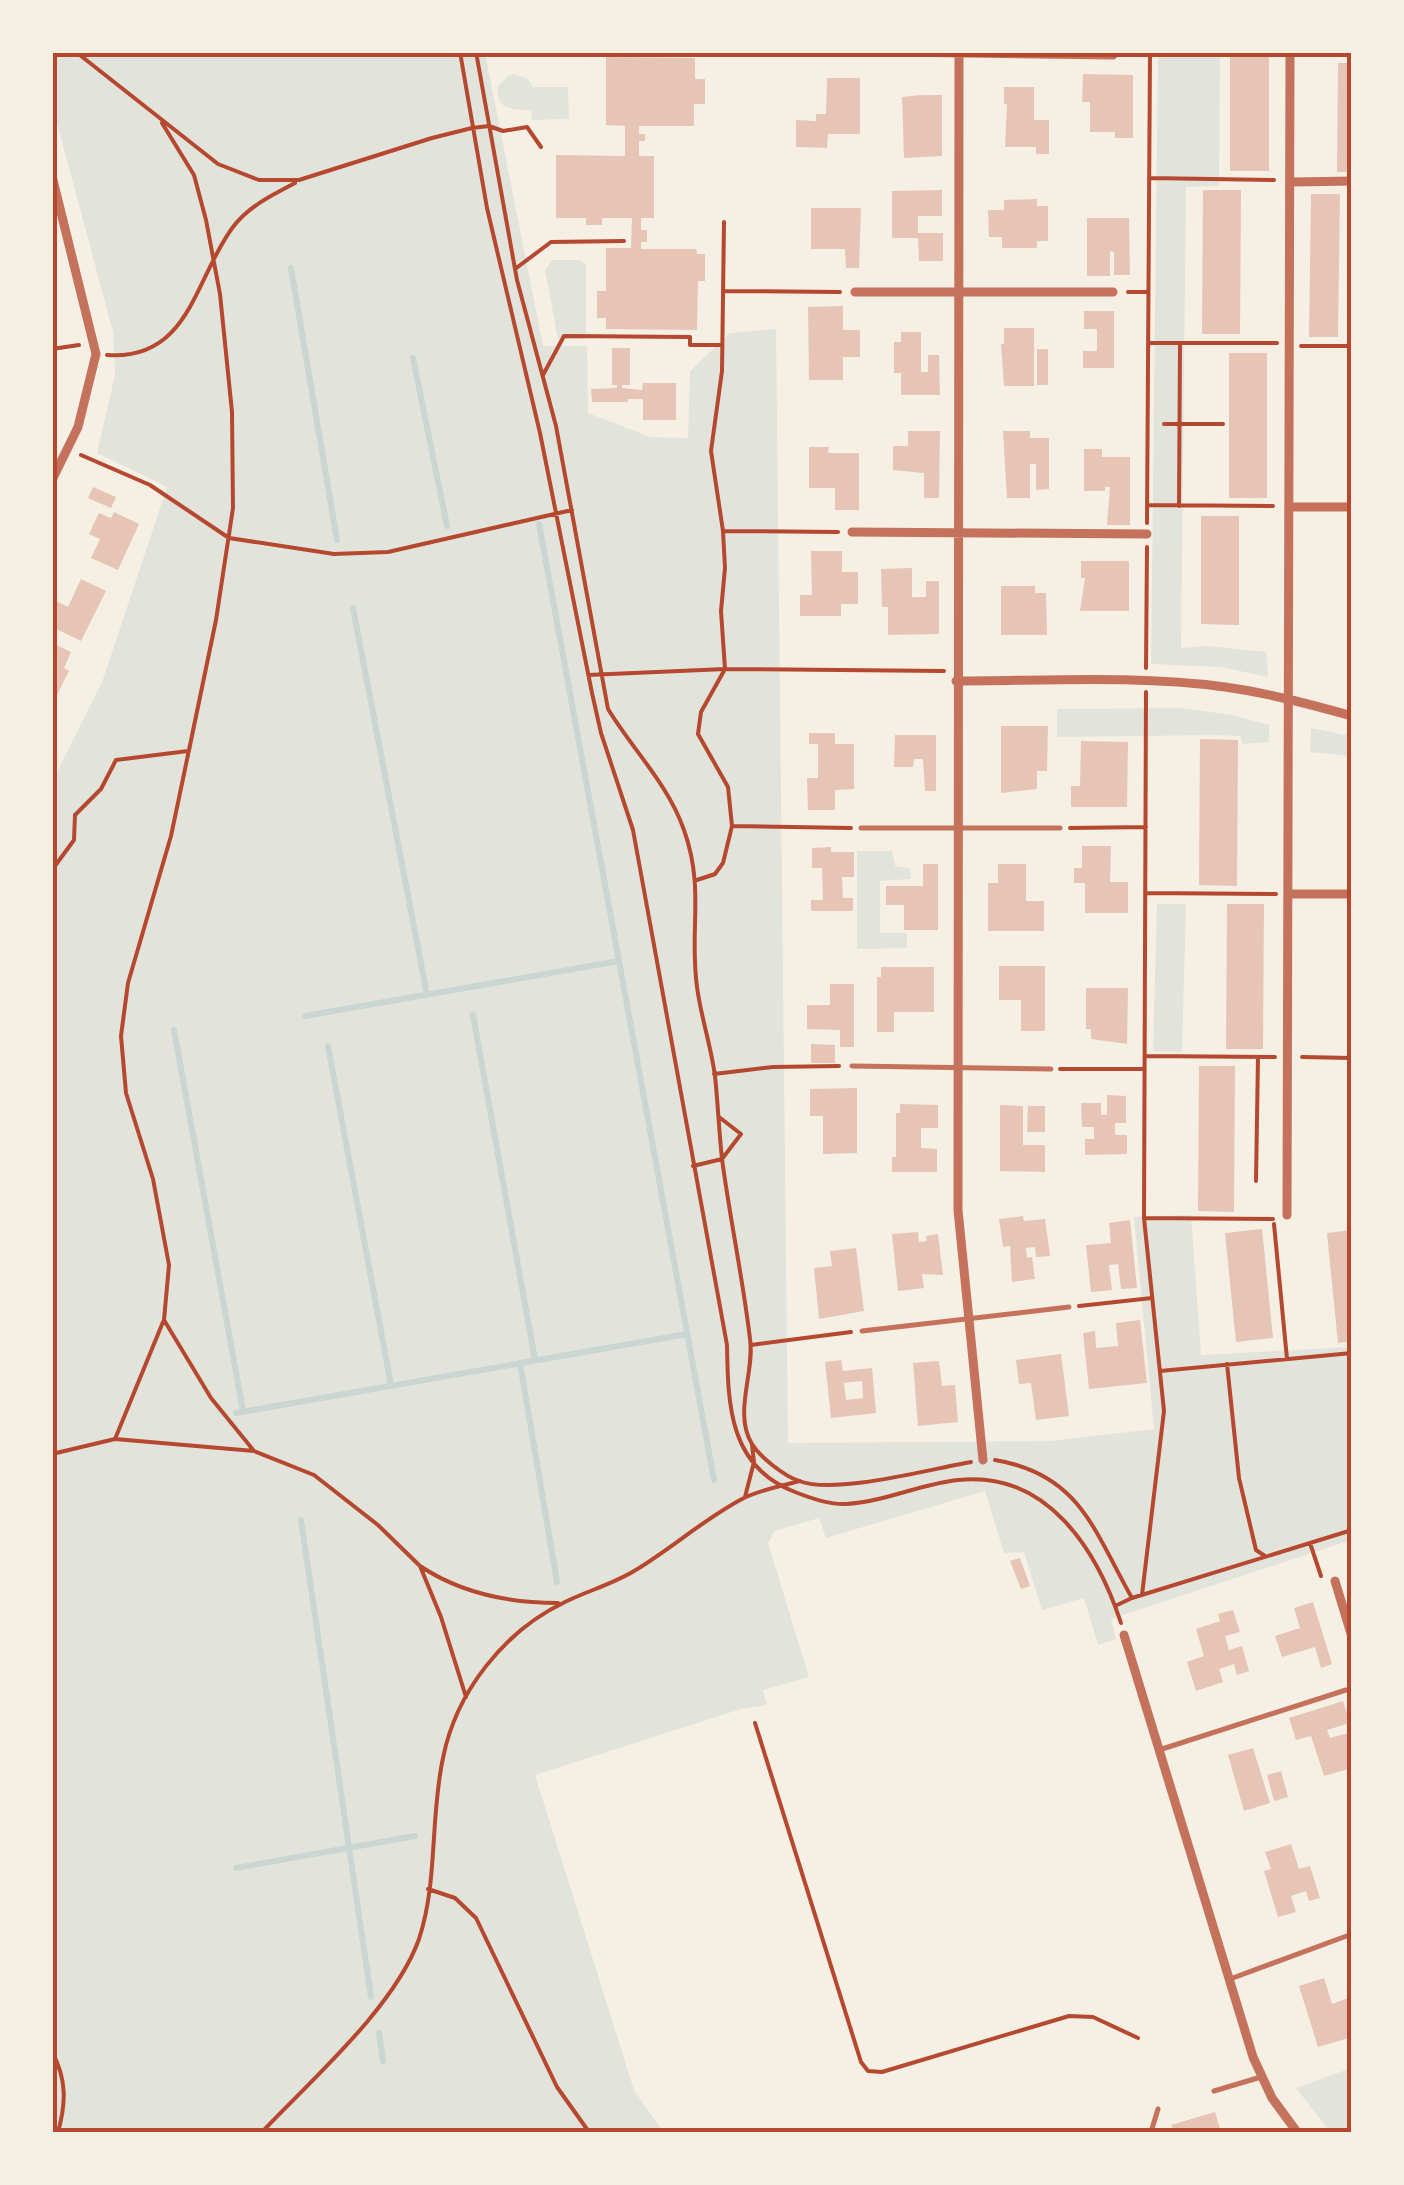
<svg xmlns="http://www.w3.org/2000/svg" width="1404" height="2185" font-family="'Source Serif 4',serif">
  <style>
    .green { fill: #e2e4dc }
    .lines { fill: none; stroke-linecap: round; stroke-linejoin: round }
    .stream { stroke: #c9d6d2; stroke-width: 6 }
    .building { fill: #e6c5b7; fill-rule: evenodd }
    .path { stroke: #b5482f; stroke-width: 4 }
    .service { stroke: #c5725c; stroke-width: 5 }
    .minor { stroke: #c5725c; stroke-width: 9 }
    .neatline { fill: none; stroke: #b5482f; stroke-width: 4 }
  </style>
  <rect width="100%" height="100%" fill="#f6efe4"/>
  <path class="green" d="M53,53H485L543,346H587L588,413L650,437L688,438L690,371L730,333L776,329L788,1443L1051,1441L1154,1429L1134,1217L1191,1215L1201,1355L1351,1347V1540L1111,1619L1116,1639L1098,1645L1084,1598L1042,1610L1024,1552L1004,1553L985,1491L826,1538L819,1518L775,1531L768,1543L809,1677L763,1690L767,1705L741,1709L535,1775L634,2090L663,2132H53L52,782L102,682L167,487L97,453L115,375L113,332L53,108Z
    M1158,53H1220L1219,186L1186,187L1181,648L1207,646L1266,652L1268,677L1221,667L1151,664Z
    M514,74L528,79L533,87H568L569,119L532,120L531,110C513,110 495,110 498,86L508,76Z
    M552,260H580L586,264V339H558L545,270Z
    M1180,708L1232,715L1269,725V742L1243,744L1240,736L1215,735L1057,737V709Z
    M1311,728L1351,736V756L1310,752Z
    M857,851H892L895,866L910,869L911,879L880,881V933H907V948L857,949Z
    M1157,904H1186L1182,1052L1153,1051Z
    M1351,2068V2132H1330L1296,2088Z"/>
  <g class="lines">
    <path class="stream" d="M291,268L337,540
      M413,358L447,526
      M539,524L714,1480
      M353,608L427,995
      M473,1015L535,1360
      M305,1016L619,961
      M174,1030L243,1411
      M328,1046L391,1385
      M520,1363L557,1582
      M236,1413L687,1334
      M301,1520L371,1997
      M236,1868L415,1836
      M379,2033L383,2061"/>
  </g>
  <path class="building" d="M1230,52H1269V171H1230Z
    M606,57L695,58V79H705V104H694V126H639V134H645V141H639V156H654V218H641V230H647V242H641V249H696L697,254H705V281H698L697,330L606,329V318H597V291H606V248H631L632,218H602V225H586V218H556V155L625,156V126L606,125Z
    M1338,63H1352V172H1337Z
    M1083,74L1133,75V138H1115V132H1090V102H1082Z
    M827,78H860V134H828L827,148L796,147V120L816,121V114H826Z
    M1004,87H1034V120H1049V154H1036V147H1005L1007,104H1004Z
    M921,95H942V156L904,158L902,97Z
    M942,190V216H918V233H943V261H919L918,238H892V191Z
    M1203,190H1241L1240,334H1202Z
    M1311,194H1340L1338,337H1309Z
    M1037,199V206H1048V241H1037V248H1002V237H989L988,210H1004V200Z
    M811,208H861L859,268H846L845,249H811Z
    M1087,218H1129L1130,275H1114V252L1110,251V276H1087Z
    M843,306V330H860V357H843V380H809L808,307Z
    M1084,311H1114V368H1083V351H1097V329H1084Z
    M1004,328H1034V386H1004L1001,344H1004Z
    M901,332H921V372H928V355H939L940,395H901V373H894V342H901Z
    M612,348H630V385H622V388L642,390L643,383H676V420H643V399H628V402H592L591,389L617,388V385H612Z
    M1037,349H1048V385H1037Z
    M1229,353H1267V498H1229Z
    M908,431H940L939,498H924V473L893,470V446H908Z
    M1003,431H1030V438H1049V489L1036,490V464H1030V498H1007Z
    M809,447H829L828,453H859V510H835V488H809Z
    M1084,449H1102V457H1130V525H1107L1110,487H1105V491H1084Z
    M93,487L116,497L111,508L88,498Z
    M114,512L139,524L118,570L91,558L100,539L89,534L99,513L111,518Z
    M1201,516H1239V625L1201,624Z
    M811,551H842V572H858V604H841V616H800V595H812Z
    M1081,561H1129V611H1080L1085,578H1081Z
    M912,568V597H926V581H939V634L888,635V607H882L881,569Z
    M81,579L106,591L81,641L52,627V599L68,607Z
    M1001,586H1035V593H1046L1047,635H1001Z
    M52,643L71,652L64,668L69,671L52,705Z
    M1001,726H1048L1047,771H1037V789L1001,793Z
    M809,733H835V744H854V789L835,790V810H808L807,778H818V744H809Z
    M895,735H936V791H925L923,759H914L913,767H894Z
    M1200,739L1238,740L1237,886L1199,885Z
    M1081,741L1128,742L1127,807H1071V786H1080Z
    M1082,846H1111L1110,882H1128V913H1085V883H1074V868H1082Z
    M831,847V852H854V877H842L843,898H853V911H811V900H823L822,868H812V848Z
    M923,864H938V930H904V905H886V886H923Z
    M998,864H1026V901H1044V931H988V883H998Z
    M1227,904H1264L1263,1049H1226Z
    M999,966H1045V1031H1021V1000H999Z
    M881,967H934V1012H894V1032H877V977H881Z
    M830,984H854V1047H840V1030L807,1029V1005H830Z
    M1086,988H1128L1127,1044L1091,1039V1029H1086Z
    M811,1044L835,1045V1063H811Z
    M1199,1066H1235L1234,1212L1198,1211Z
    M857,1088V1153L823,1154V1116H810V1089Z
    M1107,1095L1126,1096V1123H1115V1135H1127V1154L1085,1155V1139H1094V1127H1082L1081,1103H1101V1115H1107Z
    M900,1104L938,1105V1128H921V1148L937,1149V1172H892V1157H896V1113H900Z
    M1000,1105L1023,1106V1145H1045V1172L1000,1171Z
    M1028,1106H1045V1132H1027Z
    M1023,1216L1024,1221L1045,1219L1050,1256L1036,1257L1035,1247L1026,1248L1027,1258L1032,1257L1035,1279L1012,1282L1010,1246L1003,1247L999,1219Z
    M1130,1220L1137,1288L1121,1289L1118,1264L1109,1265L1112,1290L1091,1292L1086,1245L1111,1243L1109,1223Z
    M1262,1229L1273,1338L1236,1342L1225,1233Z
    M1352,1230V1341L1338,1343L1327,1233Z
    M918,1232L919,1242L927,1241L926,1236L938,1234L943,1275L922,1274L924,1288L898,1291L892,1234Z
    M856,1248L864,1311L819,1319L814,1268L832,1266L830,1251Z
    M1140,1320L1147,1383L1089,1389L1083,1333L1095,1331L1096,1348L1118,1346L1116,1323Z
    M1061,1354L1069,1416L1036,1420L1031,1383L1019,1384L1016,1360Z
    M841,1360L843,1371L872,1368L876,1413L831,1418L825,1362ZM862,1381L863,1398L846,1400L844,1383Z
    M939,1361L942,1386L955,1385L958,1422L918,1426L913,1363Z
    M1020,1558L1030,1586L1021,1589L1010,1561Z
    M1313,1602L1332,1664L1321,1668L1315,1647L1282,1657L1275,1636L1300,1628L1294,1608Z
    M1233,1610L1240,1632L1225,1636L1229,1650L1242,1646L1249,1671L1237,1675L1234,1664L1219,1669L1223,1682L1196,1691L1187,1662L1204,1656L1196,1629L1220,1621L1218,1614Z
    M1343,1701L1350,1723L1327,1730L1330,1738L1352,1732V1768L1324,1776L1311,1736L1296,1740L1289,1718Z
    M1253,1748L1270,1803L1244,1811L1228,1755Z
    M1281,1771L1288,1797L1274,1801L1267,1775Z
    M1291,1844L1299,1869L1310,1866L1320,1898L1309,1901L1306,1891L1291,1896L1296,1912L1278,1917L1264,1871L1271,1869L1265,1852Z
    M1324,1978L1332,2004L1351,1997L1352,2037L1318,2047L1299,1986Z
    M1215,2112L1221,2132H1174L1171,2125Z"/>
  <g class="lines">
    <path class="path" d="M76,52L218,164L259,180H299L432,138L472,128L489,126L503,131L527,127L541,147
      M460,52L487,208L540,433L592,693L601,733L633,830L727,1345C728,1405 729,1467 795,1492C810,1498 830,1505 846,1504C884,1502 920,1484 958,1480C1047,1470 1097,1550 1121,1623
      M476,52L517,280L556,426L608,709C633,750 668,784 684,830C705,889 689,930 697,987C701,1017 711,1046 715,1076C718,1104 719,1132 722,1159C730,1219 743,1279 750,1339C755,1372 733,1413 752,1444C760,1457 784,1476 799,1481C836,1495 930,1469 971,1462
      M1124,55L1150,54
      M162,123L194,175L206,220L220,294L232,412L233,508L216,620L189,750L171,836L128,983L121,1036L126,1093L153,1179L169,1265L164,1320L211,1398L254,1451L314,1475L378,1525L420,1566L441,1617L466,1697
      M1149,178L1274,180
      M515,269L551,242L624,241
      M725,291L840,292
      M1128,292H1148
      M1148,343H1277
      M1301,346H1352
      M52,349L79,345
      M107,355C190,361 195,277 233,227C249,206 272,195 295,183
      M543,375L564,336L690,337V345H722
      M1164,424H1223
      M81,455L150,485L229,538L334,554L388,552L572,510
      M1148,505L1273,506
      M1179,506L1180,343
      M1147,523L1150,52
      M723,531L838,532
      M1146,668L1147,547
      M588,675L725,669L944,671
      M732,826L851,828
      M1070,828L1146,827
      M52,870L74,840L75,815L101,789L116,760L188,751
      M697,880L715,874L723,863L732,826L728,787L698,734L701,712L725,669L721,611L725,568L723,531L711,451L722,371L724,222
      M1145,893L1276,894
      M1145,1056L1275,1057
      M1302,1057L1352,1058
      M1060,1069H1144
      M714,1074L773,1067L839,1066
      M693,1166L722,1159L741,1134L719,1117
      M1256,1181L1258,1057
      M1144,1218L1273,1219
      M1274,1224L1287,1359
      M1079,1306L1152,1298
      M751,1345L851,1332
      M1227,1364L1239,1478L1256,1550L1265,1556
      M1160,1371L1352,1353
      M115,1439L254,1451
      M52,1454L115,1439L163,1322
      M995,1460C1080,1474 1094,1531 1132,1598
      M745,1497L754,1462L752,1445
      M1310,1543L1321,1576
      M420,1566C462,1594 509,1603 558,1603
      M1142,1595L1164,1411L1144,1218L1146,692
      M1115,1606L1132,1598L1352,1530
      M755,1723L861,2062L868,2071L882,2072L1069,2016L1093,2017L1138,2038
      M428,1889L455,1898L476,1918L557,2087L589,2132
      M52,2052C67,2079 66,2104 58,2132
      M262,2132C311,2080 395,2007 419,1939C438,1882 430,1817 443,1758C456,1692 504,1631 565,1602C587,1591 613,1584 634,1571C671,1549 704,1519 742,1499C759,1490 781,1486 800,1481"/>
    <path class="service" d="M861,828H1060
      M852,1066L1051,1069
      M862,1331L1069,1307
      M1159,1750L1346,1690
      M1230,1979L1352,1934
      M1214,2091L1261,2077
      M1151,2132L1158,2109"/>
    <path class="minor" d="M899,52L1113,55
      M959,52L958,1210L983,1460
      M52,176L96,354L78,427L52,480
      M1292,182L1352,181
      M855,292H1113
      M1290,507H1352
      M852,532L1147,534
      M956,681C1045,681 1137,675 1225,687C1268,693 1309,704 1352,716
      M1288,894H1352
      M1287,1215L1290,52
      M1335,1581L1352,1637
      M1124,1635L1253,2057L1272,2098L1297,2132"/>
  </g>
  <rect width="1404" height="2185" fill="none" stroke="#f6efe4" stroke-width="110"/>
  <rect x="55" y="55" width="1294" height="2075" class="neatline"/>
</svg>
